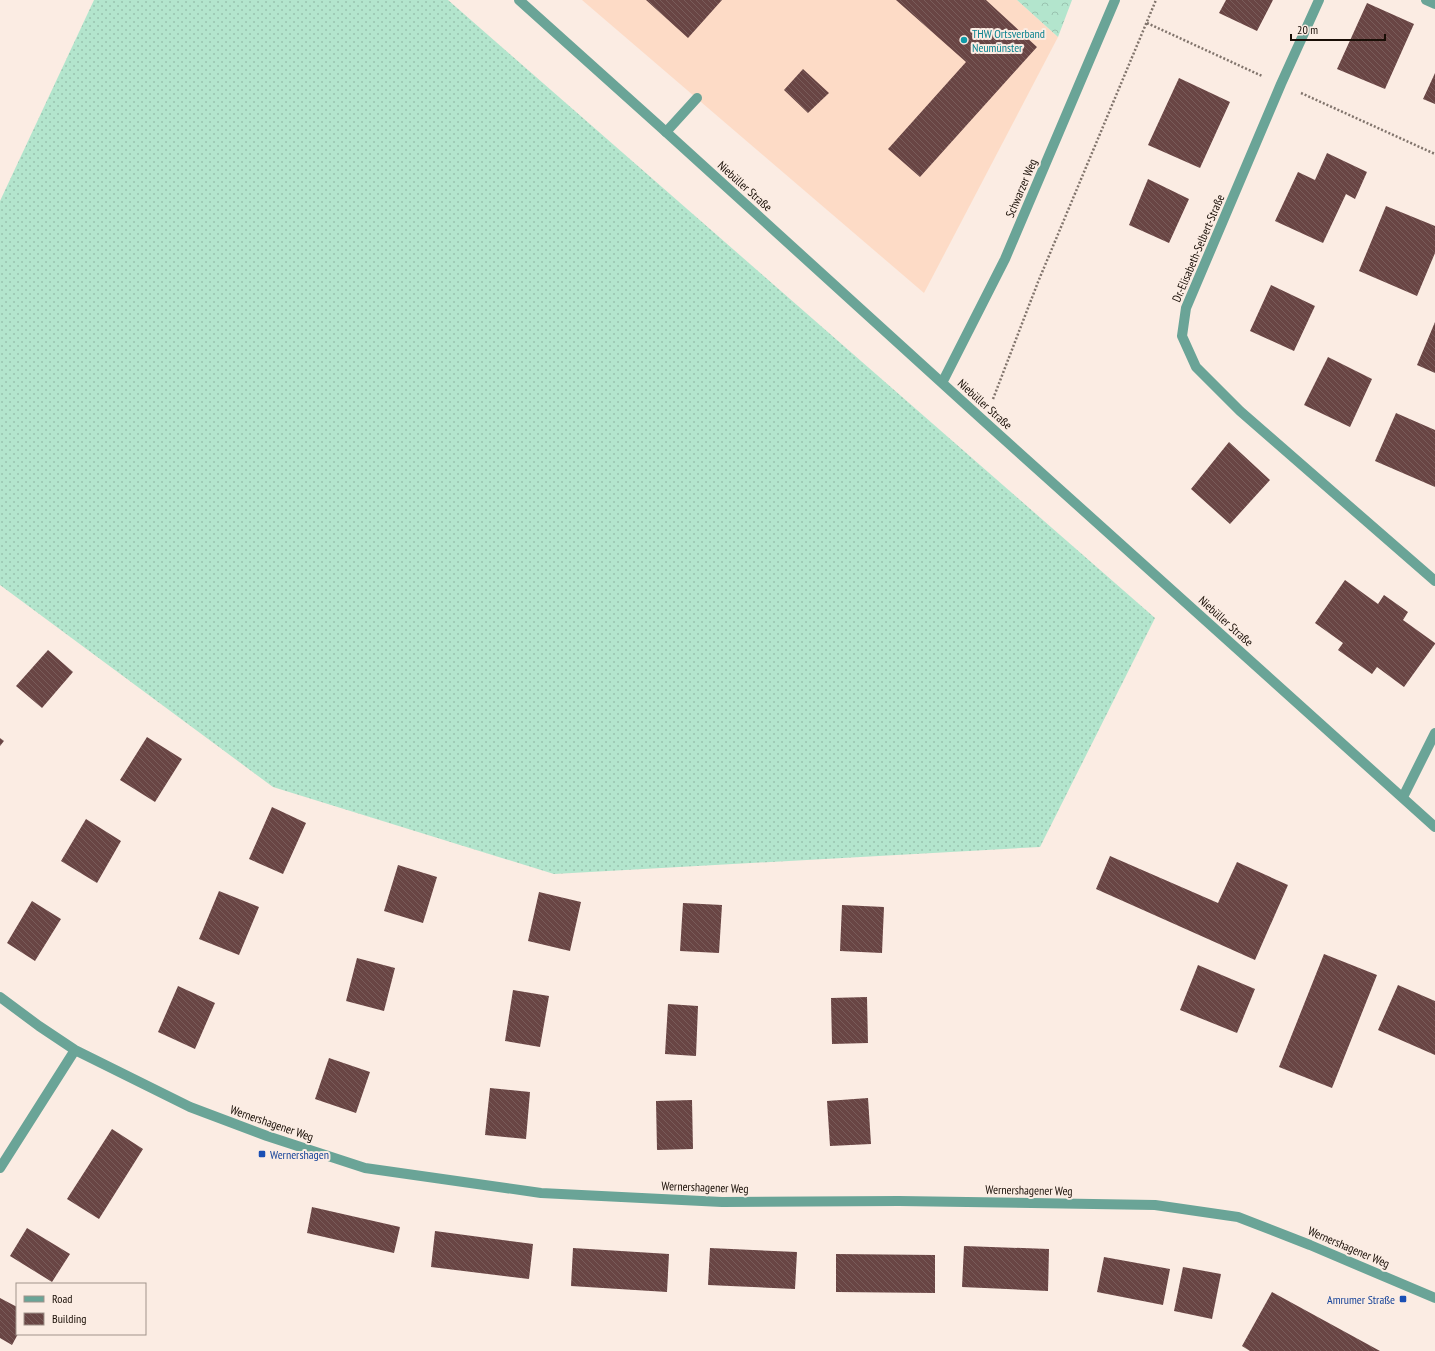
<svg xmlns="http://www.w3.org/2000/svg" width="1435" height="1351" font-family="'PT Sans Narrow',sans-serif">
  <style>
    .built { fill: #fddbc6 }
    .grass { fill: url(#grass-dots) }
    .forest { fill: url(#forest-crowns) }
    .building { fill: url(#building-back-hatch) }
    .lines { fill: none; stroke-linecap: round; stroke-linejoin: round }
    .path { stroke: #81746c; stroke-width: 2.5; stroke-dasharray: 2 2; stroke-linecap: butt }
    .lane { stroke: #6aa497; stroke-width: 10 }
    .street { stroke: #6aa497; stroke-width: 10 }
    .culture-dot { fill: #0f9aa8; stroke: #fbece3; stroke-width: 1.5 }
    .transit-dot { fill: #1a4fb4; stroke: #fbece3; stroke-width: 1.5 }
    .labels { text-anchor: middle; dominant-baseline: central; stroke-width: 4; stroke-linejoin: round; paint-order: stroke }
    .culture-label { font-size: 12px; fill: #0d838f; stroke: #fbece3; text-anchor: start }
    .street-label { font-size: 12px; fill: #190e06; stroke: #fbece3 }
    .transit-label { font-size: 12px; fill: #164399; stroke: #fbece3; text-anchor: start }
  </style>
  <defs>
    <pattern id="grass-dots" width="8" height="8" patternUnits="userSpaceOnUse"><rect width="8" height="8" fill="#b3e5cd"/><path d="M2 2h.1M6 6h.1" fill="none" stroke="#99c3af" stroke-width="1.8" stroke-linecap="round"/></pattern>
    <pattern id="forest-crowns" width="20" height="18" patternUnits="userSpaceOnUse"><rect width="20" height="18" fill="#b3e5cd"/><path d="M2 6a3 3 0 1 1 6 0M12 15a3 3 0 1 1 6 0" fill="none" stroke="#99c3af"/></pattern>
    <pattern id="building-back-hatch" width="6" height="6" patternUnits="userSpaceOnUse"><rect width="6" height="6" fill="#694544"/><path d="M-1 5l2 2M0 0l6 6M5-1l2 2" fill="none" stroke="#795c5a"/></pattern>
  </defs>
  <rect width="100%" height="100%" fill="#fbece3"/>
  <path class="built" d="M582,0H1017L1058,37L924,293Z"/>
  <path class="grass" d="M94,0H448L1155,618L1040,847L554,874L273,787L0,585V201Z"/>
  <path class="forest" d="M1017,0H1072L1058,37Z"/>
  <path class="building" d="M646,0H722L688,38Z
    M896,0H986L1037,47L920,177L888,149L966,62Z
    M1226,0H1273L1257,31L1219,13Z
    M1367,3L1414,24L1385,89L1337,69Z
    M803,69L829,93L808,113L784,90Z
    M1435,73V104L1423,99Z
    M1179,78L1230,102L1200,168L1148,145Z
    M1327,153L1367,172L1355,199L1346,194L1323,243L1275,221L1298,172L1315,180Z
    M1148,179L1189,199L1169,243L1129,225Z
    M1386,206L1435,226V253L1417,296L1359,271Z
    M1271,285L1315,306L1294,351L1250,331Z
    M1435,322V373L1417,365Z
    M1328,357L1372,379L1350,427L1304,405Z
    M1396,413L1435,430V487L1375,461Z
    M1229,442L1270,480L1230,524L1191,489Z
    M1345,580L1378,604L1384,595L1408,612L1403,620L1435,643V644L1404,687L1377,667L1372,674L1338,650L1343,643L1315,623Z
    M48,650L73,672L42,708L16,686Z
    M147,737L182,759L155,802L120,780Z
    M0,738L4,741L0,746Z
    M272,807L306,823L283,874L249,859Z
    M86,819L121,841L97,883L61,861Z
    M1110,856L1218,903L1237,862L1288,885L1255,960L1096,889Z
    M398,865L437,877L423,923L384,911Z
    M219,891L259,907L239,955L199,939Z
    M539,892L581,902L570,951L528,941Z
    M32,901L61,919L35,961L7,943Z
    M683,903L722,905L719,953L680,951Z
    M842,905L884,907L882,953L840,951Z
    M1324,954L1377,975L1332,1088L1279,1067Z
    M357,958L395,968L384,1011L346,1001Z
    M1198,965L1255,989L1237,1033L1180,1010Z
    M1398,985L1435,1001V1055L1378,1030Z
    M178,986L215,1003L195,1049L158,1032Z
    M513,990L549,996L540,1047L505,1041Z
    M867,997L868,1043L832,1044L831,998Z
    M668,1004L698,1006L696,1056L665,1054Z
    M329,1058L370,1072L356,1113L315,1099Z
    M490,1088L530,1092L526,1139L485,1135Z
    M868,1098L871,1144L830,1146L827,1101Z
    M692,1100L693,1149L657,1150L656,1101Z
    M112,1129L143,1149L99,1219L67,1199Z
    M312,1207L400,1227L394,1253L307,1233Z
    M27,1228L70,1254L52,1282L10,1256Z
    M435,1231L533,1244L529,1279L431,1267Z
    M964,1246L1049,1249L1048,1291L962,1287Z
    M573,1248L669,1254L667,1292L571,1286Z
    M710,1248L797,1252L795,1289L708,1285Z
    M836,1254L935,1255V1293L836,1292Z
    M1104,1257L1170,1269L1163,1305L1097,1292Z
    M1183,1267L1221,1274L1212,1319L1174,1311Z
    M1272,1292L1380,1351H1250L1242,1346Z
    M0,1298L17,1307V1334H18L12,1345L0,1338Z"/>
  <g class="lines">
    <path class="path" d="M1147,23L1262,76
      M1301,93L1435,154
      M993,399L1038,282L1156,0"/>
    <path class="lane" d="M666,132L697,98"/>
    <path class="street" d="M519,0L666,132L985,422L1435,827
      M1319,0L1281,84L1186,308L1182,336L1196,367L1240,411L1435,581
      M1426,0L1435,4
      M942,383L1005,259L1115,0
      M1403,797L1435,733
      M0,997L39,1026L75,1050L190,1107L267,1136L365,1168L541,1193L722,1202L899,1201L1155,1205L1238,1217L1310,1245L1435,1298
      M0,1168L75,1050"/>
  </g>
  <circle class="culture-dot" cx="964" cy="40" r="4"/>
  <g class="transit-dot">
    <rect x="258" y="1150" width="8" height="8" rx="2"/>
    <rect x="1399" y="1295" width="8" height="8" rx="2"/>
  </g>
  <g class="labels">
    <g class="culture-label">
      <text x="972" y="33">THW Ortsverband<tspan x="972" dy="14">Neumünster</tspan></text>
    </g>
    <g class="street-label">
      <text transform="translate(745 186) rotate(42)">Niebüller Straße</text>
      <text transform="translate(1021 188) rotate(-67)">Schwarzer Weg</text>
      <text transform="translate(1198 248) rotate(-67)">Dr.-Elisabeth-Selbert-Straße</text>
      <text transform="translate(985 404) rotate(42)">Niebüller Straße</text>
      <text transform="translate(1226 621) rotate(42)">Niebüller Straße</text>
      <text transform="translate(272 1123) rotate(19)">Wernershagener Weg</text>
      <text transform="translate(705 1187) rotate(2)">Wernershagener Weg</text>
      <text transform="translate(1029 1190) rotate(1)">Wernershagener Weg</text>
      <text transform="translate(1349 1247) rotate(23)">Wernershagener Weg</text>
    </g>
    <g class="transit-label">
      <text x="270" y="1154">Wernershagen</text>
      <text x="1395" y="1299" text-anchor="end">Amrumer Straße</text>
    </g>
  </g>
  <rect x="16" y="1283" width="130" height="52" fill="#fbece3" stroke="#a1938b"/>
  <rect x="24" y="1296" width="20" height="6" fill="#6aa497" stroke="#a1938b"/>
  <text x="52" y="1303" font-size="12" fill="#190e06">Road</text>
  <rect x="24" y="1313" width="20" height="12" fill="url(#building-back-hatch)" stroke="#a1938b"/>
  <text x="52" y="1323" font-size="12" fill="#190e06">Building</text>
  <path d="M1291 34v6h94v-6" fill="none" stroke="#190e06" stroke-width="2"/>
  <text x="1297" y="34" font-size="12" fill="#190e06" stroke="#fbece3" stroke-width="3" paint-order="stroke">20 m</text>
</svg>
